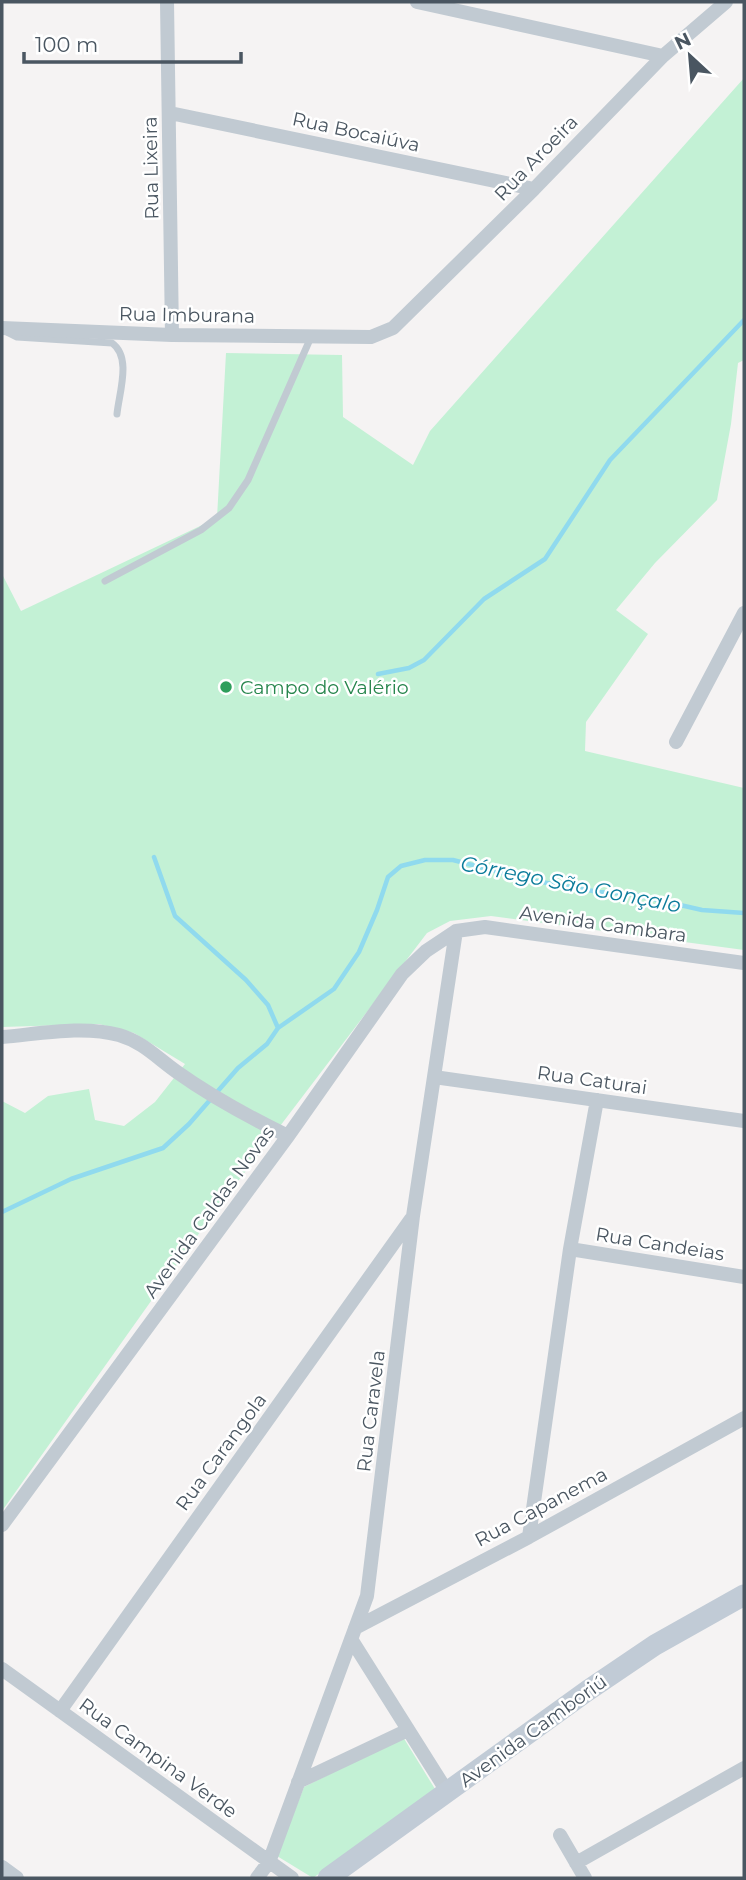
<svg xmlns="http://www.w3.org/2000/svg" width="746" height="1880" font-family="Montserrat,sans-serif">
  <style>
    .green { fill: #c3f1d5 }
    .lines { fill: none; stroke-linecap: round; stroke-linejoin: round }
    .stream { stroke: #90daee; stroke-width: 4.5 }
    .lane { stroke: #c1cad2; stroke-width: 7 }
    .street { stroke: #c1cad2; stroke-width: 14 }
    .secondary { stroke: #c1cbd6; stroke-width: 21 }
    .leisure-dot { fill: #2e9e5b; stroke: #fff; stroke-width: 2.5 }
    .labels { text-anchor: middle; dominant-baseline: central; stroke-width: 5; stroke-linejoin: round; paint-order: stroke }
    .street-label { font-size: 19px; fill: #4a5661; stroke: #fff }
    .leisure-label { font-size: 19px; fill: #27864d; stroke: #fff; text-anchor: start }
    .water-label { font-size: 21px; font-style: italic; fill: #0c7c9b; stroke: #fff }
  </style>
  <rect width="100%" height="100%" fill="#f5f3f3"/>
  <path class="green" d="M744,78V360L738,363L731,424L717,500L655,563L616,610L648,634L586,722L585,751L744,788V950L491,916L450,921L427,933L210,1218L2,1511V1101L25,1113L48,1096L89,1089L95,1120L124,1126L155,1102L185,1064L134,1033L99,1024L2,1027V574L21,611L217,518L226,353L342,355L343,417L413,465L430,431Z
    M403,1737L435,1789L313,1878L277,1856L304,1787Z"/>
  <g class="lines">
    <path class="stream" d="M378,674L409,668L424,660L484,599L545,559L610,460L744,320
      M154,857L175,916L246,980L268,1005L278,1028
      M2,1212L71,1179L163,1148L189,1124L238,1068L267,1044L278,1028L334,989L359,952L377,910L388,877L401,866L425,860H453L530,880L564,886L599,892L632,894L702,910L744,913"/>
    <path class="lane" d="M7,332L17,337L112,343C132,357 119,393 117,414
      M105,581L201,530L229,508L248,480L311,337"/>
    <path class="street" d="M167,2L172,335
      M417,2L663,56
      M170,113L534,189
      M2,328L172,335L371,337L393,328L534,189L663,56L726,2
      M676,742L744,613
      M2,1037C39,1034 82,1025 119,1035C143,1042 157,1058 177,1072C212,1097 249,1117 288,1136
      M434,1077L744,1121
      M570,1249L744,1277
      M2,1525L288,1136L402,974L426,951L456,931L485,927L744,963
      M529,1537L570,1249L597,1100
      M355,1628L529,1537L744,1418
      M351,1639L448,1793
      M2,1669L292,1878
      M60,1711L411,1219
      M298,1782L408,1730
      M560,1835L585,1878
      M576,1863L744,1768
      M2,1867L17,1878
      M257,1878L269,1862L367,1596L413,1216L456,931"/>
    <path class="secondary" d="M328,1878L587,1691L655,1645L744,1595"/>
  </g>
  <circle class="leisure-dot" cx="226" cy="687" r="7"/>
  <g class="labels">
    <g class="street-label">
      <text transform="translate(356 132) rotate(12)">Rua Bocaiúva</text>
      <text transform="translate(536 158) rotate(-46)">Rua Aroeira</text>
      <text transform="translate(151 168) rotate(-91)">Rua Lixeira</text>
      <text transform="translate(187 315) rotate(1)">Rua Imburana</text>
      <text transform="translate(603 924) rotate(8)">Avenida Cambara</text>
      <text transform="translate(592 1080) rotate(8)">Rua Caturai</text>
      <text transform="translate(209 1212) rotate(-54)">Avenida Caldas Novas</text>
      <text transform="translate(660 1244) rotate(9)">Rua Candeias</text>
      <text transform="translate(371 1411) rotate(-83)">Rua Caravela</text>
      <text transform="translate(221 1452) rotate(-54)">Rua Carangola</text>
      <text transform="translate(541 1507) rotate(-28)">Rua Capanema</text>
      <text transform="translate(533 1731) rotate(-36)">Avenida Camboriú</text>
      <text transform="translate(158 1758) rotate(36)">Rua Campina Verde</text>
    </g>
    <g class="leisure-label">
      <text x="240" y="687">Campo do Valério</text>
    </g>
    <g class="water-label">
      <text transform="translate(571 884) rotate(11)">Córrego São Gonçalo</text>
    </g>
  </g>
  <rect width="746" height="1880" fill="none" stroke="#4a5661" stroke-width="7"/>
  <g transform="translate(690 56) rotate(334)" stroke="#ffffff" stroke-width="5" paint-order="stroke">
  <path d="M0-5L12 26L0 18L-12 26Z" fill="#4a5661"/>
  <text y="-10" font-size="19" font-weight="bold" text-anchor="middle" fill="#4a5661">N</text>
  </g>
  <path d="M24 52v10h217v-10" fill="none" stroke="#4a5661" stroke-width="3.5"/>
  <text x="35" y="52" font-size="21" fill="#4a5661" stroke="#ffffff" stroke-width="5" paint-order="stroke">100 m</text>
</svg>
